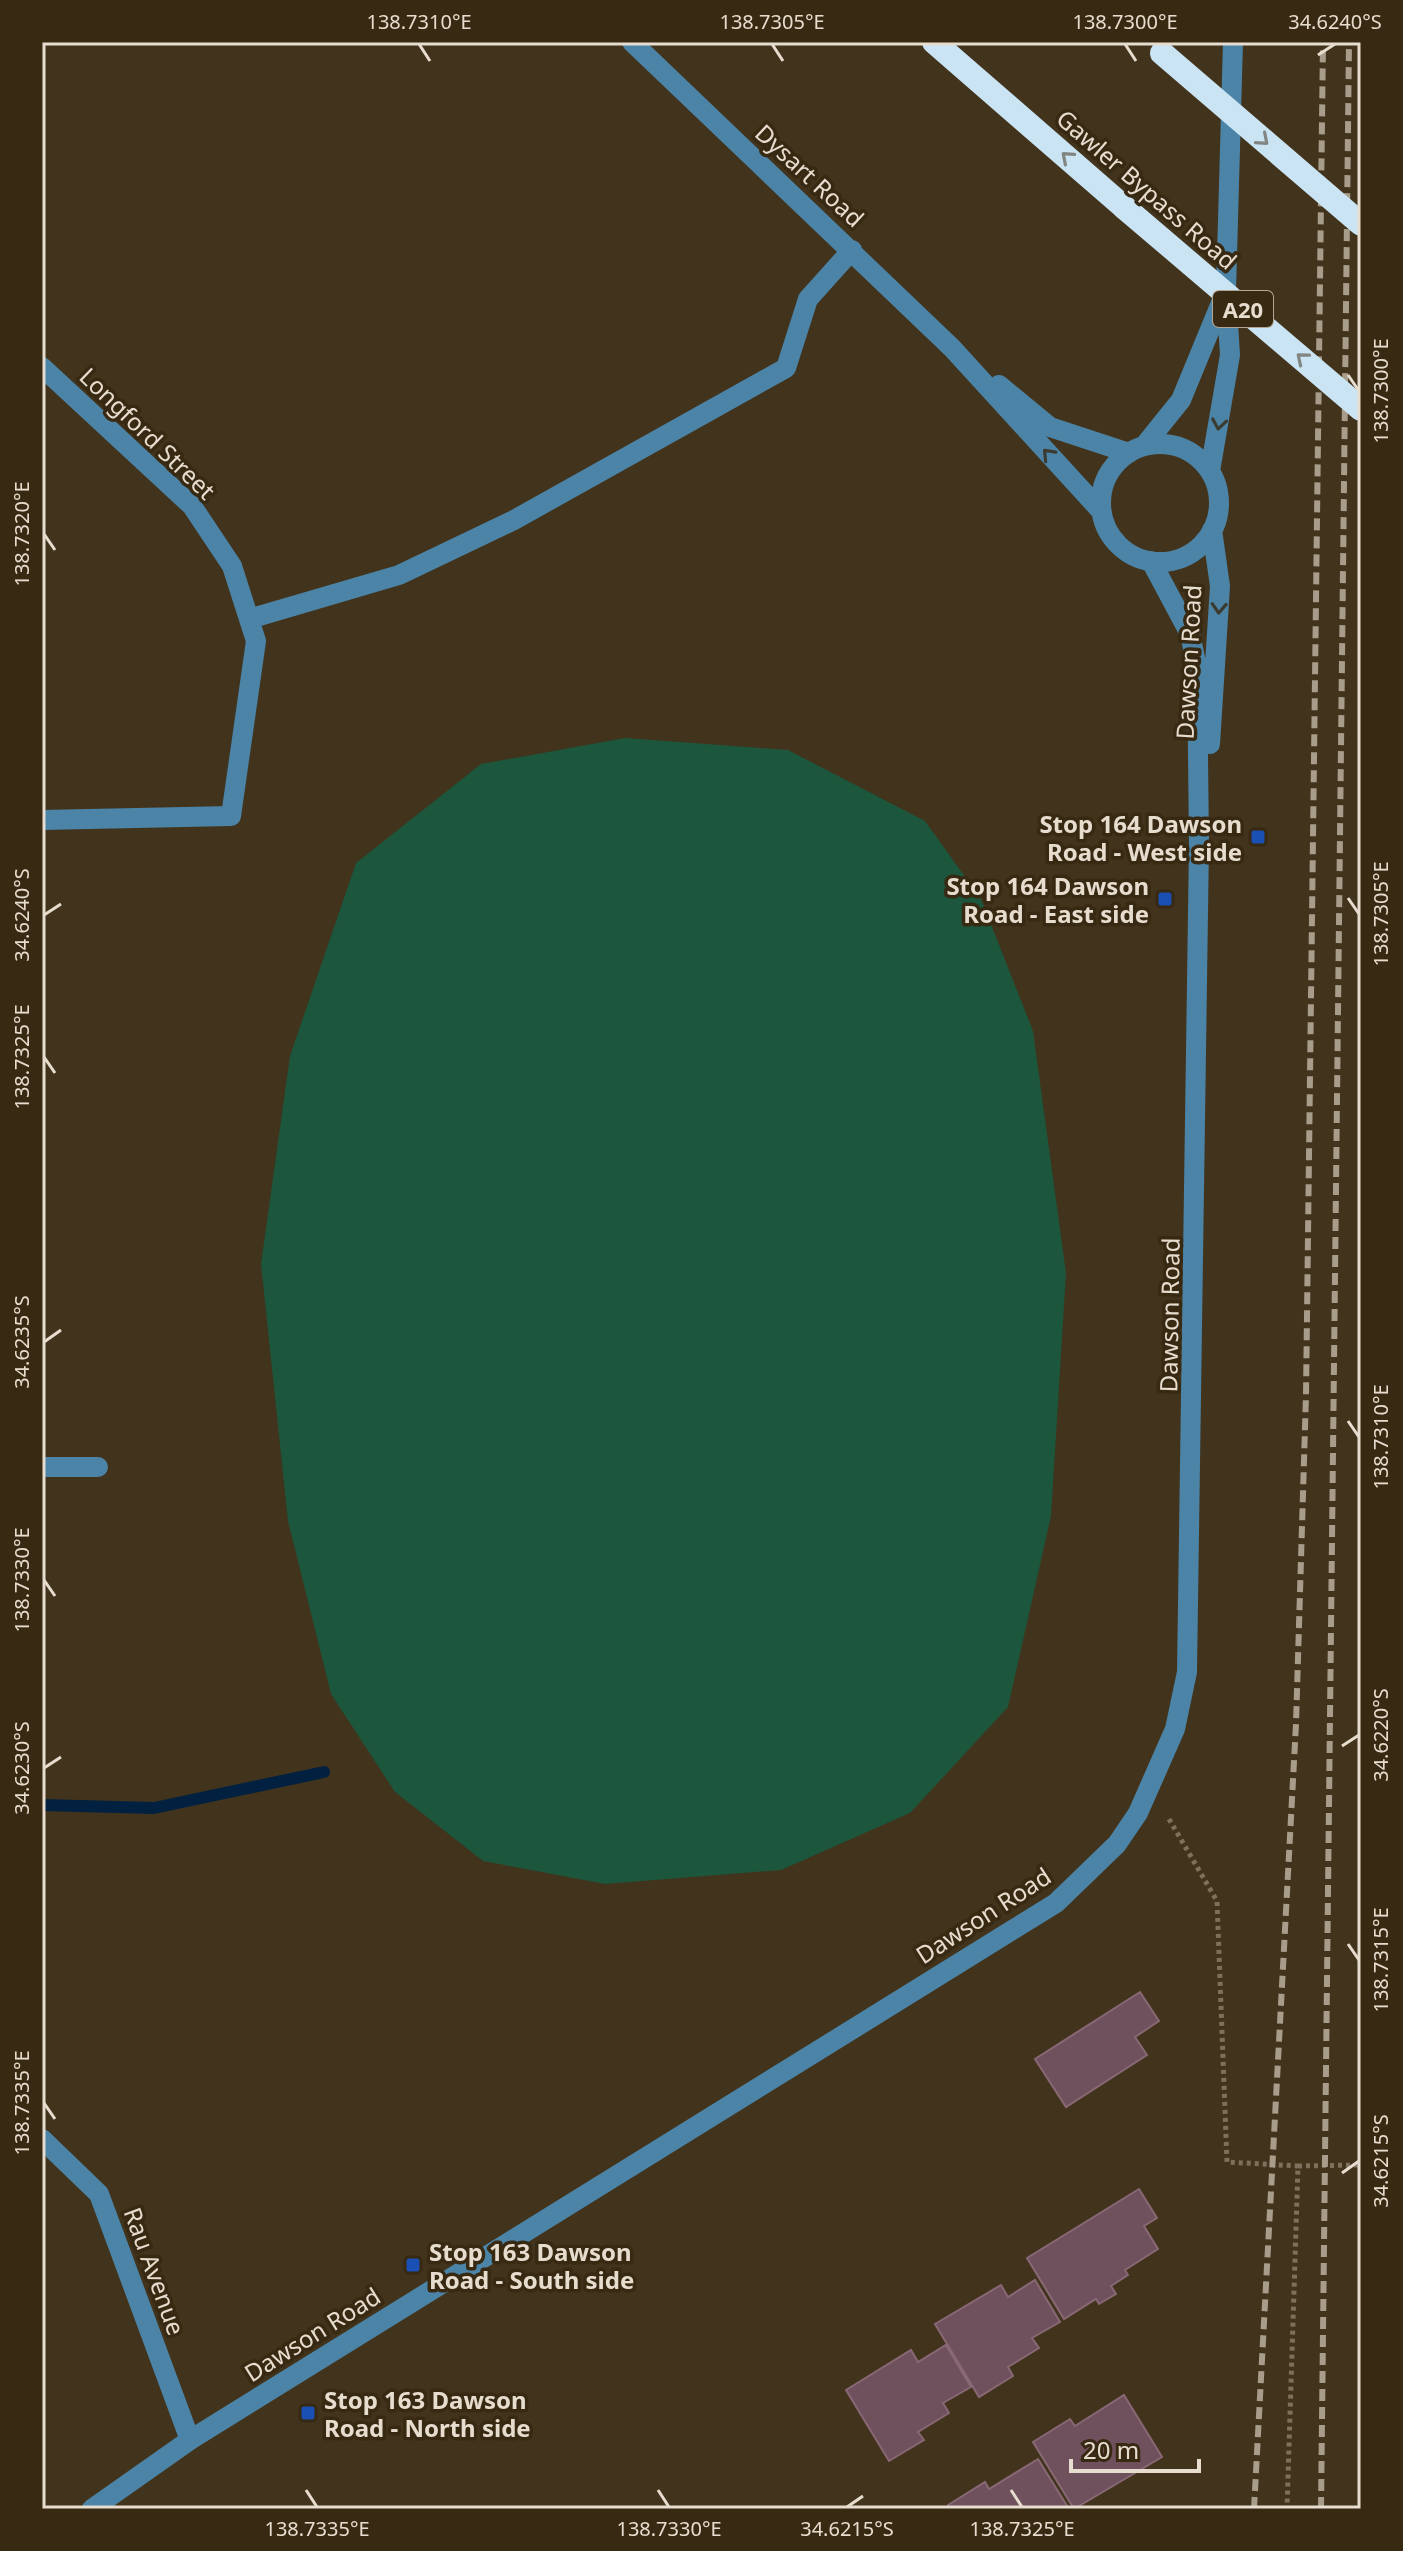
<svg xmlns="http://www.w3.org/2000/svg" width="1403" height="2551" font-family="'Noto Sans',sans-serif">
  <style>
    .green { fill: #1c563c }
    .lines { fill: none; stroke-linecap: round; stroke-linejoin: round }
    .stream { stroke: #022141; stroke-width: 12 }
    .building { fill: #6f515d; stroke: #876874; stroke-width: 2 }
    .path { stroke: #7d705c; stroke-width: 5; stroke-dasharray: 4 4; stroke-linecap: butt }
    .minor { stroke: #4b84a7; stroke-width: 20 }
    .highway { stroke: #cae4f4; stroke-width: 24 }
    .rail { stroke: #a89c8b; stroke-width: 6; stroke-dasharray: 12 6; stroke-linecap: butt }
    .highway-bridge { stroke: #cae4f4; stroke-width: 24 }
    .oneway { stroke: #818683 }
    .oneway2 { stroke: #3c3b30 }
    .ticks { fill: none; stroke: #e7ddcf; stroke-width: 3 }
    .transit-dot { fill: #1a4fb4; stroke: #382912; stroke-width: 3 }
    .labels { text-anchor: middle; dominant-baseline: central; stroke-width: 7; stroke-linejoin: round; paint-order: stroke }
    .shield { fill: #382912; stroke: #b2a796; stroke-width: 2 }
    .shield-label { font-size: 22px; font-weight: bold; fill: #e7ddcf }
    .street-label { font-size: 24px; fill: #e7ddcf; stroke: #382912 }
    .poi-label { font-size: 24px; font-weight: bold; fill: #e7ddcf; stroke: #382912; text-anchor: end }
    .neatline { fill: none; stroke: #e7ddcf; stroke-width: 3 }
    .ticks-label { font-size: 20px; text-anchor: middle; fill: #e7ddcf }
  </style>
  <rect width="100%" height="100%" fill="#42331c"/>
  <path class="green" d="M625,738L788,750L925,821L981,899L1033,1031L1066,1273L1051,1516L1008,1707L910,1813L781,1870L605,1884L483,1861L395,1792L331,1694L288,1521L261,1264L290,1056L356,863L481,764Z"/>
  <g class="lines">
    <path class="stream" d="M42,1805L154,1808L324,1772"/>
  </g>
  <path class="building" d="M1140,1992L1159,2021L1135,2037L1147,2055L1066,2107L1035,2059Z
    M1139,2189L1157,2218L1144,2226L1158,2249L1125,2270L1128,2275L1111,2286L1116,2294L1099,2304L1096,2299L1064,2319L1027,2258Z
    M1035,2280L1060,2322L1032,2338L1039,2348L1008,2367L1013,2376L979,2397L935,2324L1001,2285L1008,2297Z
    M946,2345L971,2387L943,2403L949,2413L918,2432L924,2440L889,2461L846,2390L911,2350L918,2362Z
    M1124,2395L1162,2457L1074,2509L1033,2442L1070,2419L1075,2426Z
    M1038,2459L1069,2509H950L948,2505L985,2482L989,2489Z"/>
  <g class="lines">
    <path class="path" d="M1169,1819L1217,1901L1227,2162L1298,2166L1287,2509
      M1298,2166L1361,2165"/>
    <path class="minor" d="M632,42L952,348L1101,511
      M42,367L192,506L232,566L256,641L231,816L42,820
      M999,385L1050,427L1129,453
      M1101 503a59 59 0 1 1 118 0a59 59 0 1 1-118 0Z
      M1144,446L1181,400L1223,298
      M1210,471L1230,355L1226,291L1233,42
      M249,619L399,575L514,520L786,368L808,299L852,250
      M1210,744L1220,586L1212,530
      M42,1467H98
      M42,2139L99,2194L190,2440
      M92,2509L190,2440L1056,1903L1117,1844L1138,1813L1175,1729L1187,1672L1199,844L1197,667L1190,634L1151,561"/>
    <path class="highway" d="M934,42L1125,208"/>
    <path class="rail" d="M1254,2509L1296,1724L1306,1395L1323,42
      M1321,2509L1349,42"/>
    <path class="highway-bridge" d="M1162,53L1361,224
      M1125,208L1361,409"/>
  </g>
  <defs><path id="oneway-chevron" d="M-2-3.5L2.5 0L-2 3.5" fill="none" stroke-width="1.6" stroke-linecap="round" stroke-linejoin="round" transform="scale(2)"/></defs>
  <g class="oneway">
    <use href="#oneway-chevron" transform="translate(1263 140) rotate(41)"/>
    <use href="#oneway-chevron" transform="translate(1067 157) rotate(-139)"/>
    <use href="#oneway-chevron" transform="translate(1302 358) rotate(-140)"/>
  </g>
  <g class="oneway2">
    <use href="#oneway-chevron" transform="translate(1219 424) rotate(99)"/>
    <use href="#oneway-chevron" transform="translate(1048 454) rotate(-133)"/>
    <use href="#oneway-chevron" transform="translate(1219 608) rotate(93)"/>
  </g>
  <path class="ticks" d="M419,44L430,61M772,44L783,61M1125,44L1136,61M1318,55L1335,44M1348,375L1359,391M44,534L55,550M1348,898L1359,914M44,915L61,904M44,1057L55,1073M44,1342L61,1330M1348,1421L1359,1437M44,1580L55,1596M1342,1746L1359,1735M44,1768L61,1757M1348,1944L1359,1960M44,2103L55,2119M1342,2173L1359,2161M306,2490L317,2507M658,2490L669,2507M1011,2490L1022,2507M847,2507L863,2496"/>
  <g class="transit-dot">
    <rect x="1250" y="829" width="16" height="16" rx="4"/>
    <rect x="1157" y="891" width="16" height="16" rx="4"/>
    <rect x="405" y="2257" width="16" height="16" rx="4"/>
    <rect x="300" y="2405" width="16" height="16" rx="4"/>
  </g>
  <g class="labels">
    <rect class="shield" x="1213" y="291" width="60" height="36" rx="6"/>
    <g class="shield-label">
      <text x="1243" y="309">A20</text>
    </g>
    <g class="street-label">
      <text transform="translate(810 175) rotate(43)">Dysart Road</text>
      <text transform="translate(1147 189) rotate(41)">Gawler Bypass Road</text>
      <text transform="translate(148 433) rotate(44)">Longford Street</text>
      <text transform="translate(1188 662) rotate(-87)">Dawson Road</text>
      <text transform="translate(1169 1315) rotate(-89)">Dawson Road</text>
      <text transform="translate(983 1915) rotate(-33)">Dawson Road</text>
      <text transform="translate(155 2271) rotate(70)">Rau Avenue</text>
      <text transform="translate(312 2334) rotate(-32)">Dawson Road</text>
    </g>
    <g class="poi-label">
      <text x="1242" y="823">Stop 164 Dawson<tspan x="1242" dy="28">Road - West side</tspan></text>
      <text x="1149" y="885">Stop 164 Dawson<tspan x="1149" dy="28">Road - East side</tspan></text>
      <text x="429" y="2251" text-anchor="start">Stop 163 Dawson<tspan x="429" dy="28">Road - South side</tspan></text>
      <text x="324" y="2399" text-anchor="start">Stop 163 Dawson<tspan x="324" dy="28">Road - North side</tspan></text>
    </g>
  </g>
  <rect width="1403" height="2551" fill="none" stroke="#382912" stroke-width="88"/>
  <path d="M1071 2459v12h128v-12" fill="none" stroke="#e7ddcf" stroke-width="4"/>
  <text x="1083" y="2459" font-size="24" fill="#e7ddcf" stroke="#382912" stroke-width="6" paint-order="stroke">20 m</text>
  <rect x="44" y="44" width="1315" height="2463" class="neatline"/>
  <g class="ticks-label">
    <text x="419" y="29">138.7310°E</text>
    <text x="772" y="29">138.7305°E</text>
    <text x="1125" y="29">138.7300°E</text>
    <text x="1335" y="29">34.6240°S</text>
    <text transform="translate(1381 391) rotate(-90)" y="7">138.7300°E</text>
    <text transform="translate(22 534) rotate(-90)" y="7">138.7320°E</text>
    <text transform="translate(1381 914) rotate(-90)" y="7">138.7305°E</text>
    <text transform="translate(22 915) rotate(-90)" y="7">34.6240°S</text>
    <text transform="translate(22 1057) rotate(-90)" y="7">138.7325°E</text>
    <text transform="translate(22 1342) rotate(-90)" y="7">34.6235°S</text>
    <text transform="translate(1381 1437) rotate(-90)" y="7">138.7310°E</text>
    <text transform="translate(22 1580) rotate(-90)" y="7">138.7330°E</text>
    <text transform="translate(1381 1735) rotate(-90)" y="7">34.6220°S</text>
    <text transform="translate(22 1768) rotate(-90)" y="7">34.6230°S</text>
    <text transform="translate(1381 1960) rotate(-90)" y="7">138.7315°E</text>
    <text transform="translate(22 2103) rotate(-90)" y="7">138.7335°E</text>
    <text transform="translate(1381 2161) rotate(-90)" y="7">34.6215°S</text>
    <text x="317" y="2536">138.7335°E</text>
    <text x="669" y="2536">138.7330°E</text>
    <text x="847" y="2536">34.6215°S</text>
    <text x="1022" y="2536">138.7325°E</text>
  </g>
</svg>
